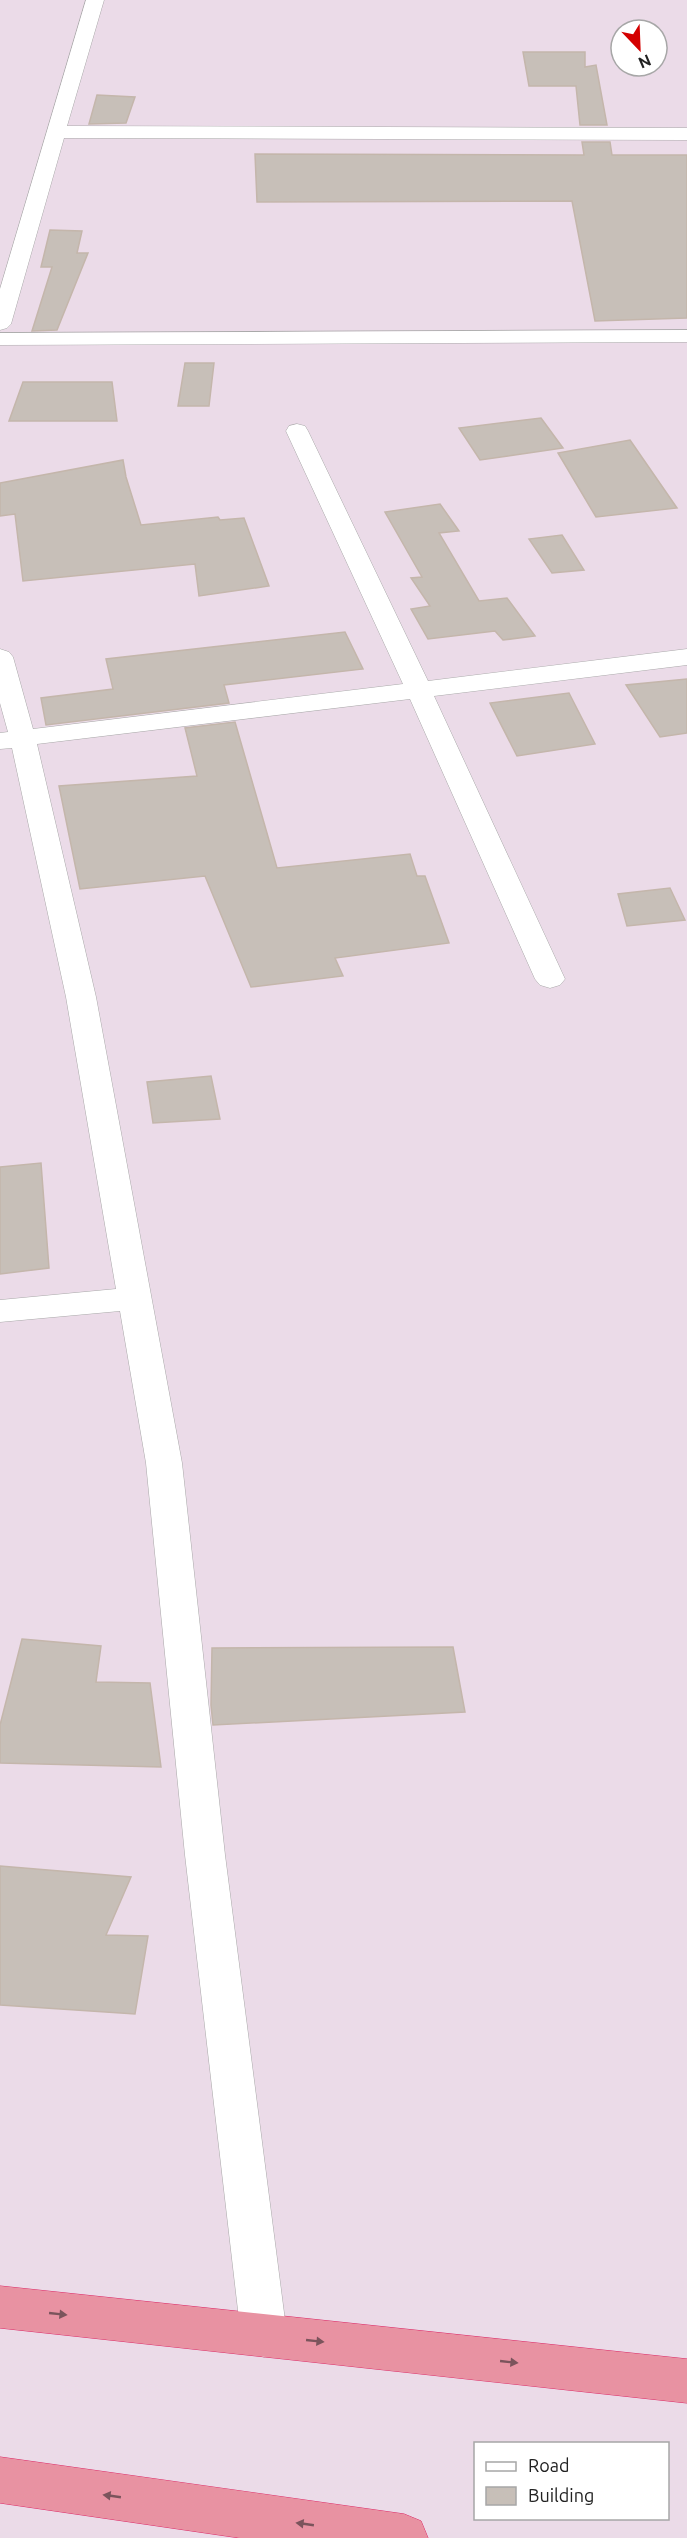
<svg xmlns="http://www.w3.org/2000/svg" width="687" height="2538" font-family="Ubuntu,sans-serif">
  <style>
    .industrial { fill: #ebdbe8; fill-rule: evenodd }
    .building { fill: #c7bfb8; stroke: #c4b6ab; stroke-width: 1.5 }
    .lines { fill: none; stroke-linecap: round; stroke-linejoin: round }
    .minor-casing { stroke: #a9a9a9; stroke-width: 1 }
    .highway-casing { stroke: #dc2a67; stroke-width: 1 }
    .minor { fill: #fff; fill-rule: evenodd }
    .highway { fill: #e892a2; fill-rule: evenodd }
    .oneway { fill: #7b545c }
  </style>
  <rect width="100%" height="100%" fill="#f2efe9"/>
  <path class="industrial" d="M0,0H687V2538H0ZM621,30H657V66H621ZM476,2444H668V2518H476Z"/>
  <path class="building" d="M523,52H585V67L596,65L607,125H580L576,86H529Z
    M97,95L135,97L126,123L89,124Z
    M582,142H610L612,155H687V318L595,321L572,201L257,202L255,154L584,155Z
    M50,230L82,231L77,253H88L57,330L32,331L52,267H41Z
    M185,363H214L209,406H178Z
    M23,382H112L117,421H9Z
    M541,418L563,448L480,460L459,428Z
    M630,440L677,508L596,517L558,453Z
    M123,460L126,477L141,525L218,517L220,520L244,518L269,586L199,596L195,564L23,581L15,514L0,516V483Z
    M440,504L459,531L439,533L479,601L507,598L535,636L503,640L495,631L428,639L411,609L430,606L411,578L422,577L385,512Z
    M562,535L584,570L552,573L529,539Z
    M345,632L363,669L224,685L229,703L46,725L41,698L113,689L106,659Z
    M687,679V733L660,737L626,685Z
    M569,693L595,744L517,756L490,703Z
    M235,722L277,868L410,854L417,876H425L449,943L335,958L343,976L251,987L205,876L80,889L59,786L197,776L185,728Z
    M670,888L685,920L627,926L618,894Z
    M211,1076L220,1119L153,1123L147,1082Z
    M41,1163L49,1268L0,1274V1167Z
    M22,1639L101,1646L96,1682L150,1683L161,1767L0,1763V1725Z
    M453,1647L465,1712L213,1725L211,1705L212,1648Z
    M0,1866L131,1877L106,1935L148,1936L135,2014L0,2005Z"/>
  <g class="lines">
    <defs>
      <path id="minor" d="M86,0H104L67,126L687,128V140L64,138L11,324L7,328L0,330V289Z
        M687,330V342L0,345V333Z
        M297,424L305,426L308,431L428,681L687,649V665L434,696L565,979L560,985L550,988L540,985L535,979L410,699L37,744L96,997L182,1463L225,1855L287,2336L280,2351L264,2357L248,2351L241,2336L185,1855L146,1463L120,1311L0,1322V1300L116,1289L66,997L12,748L0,749V733L8,732L0,703V649L9,652L13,657L33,729L403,684L286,431L289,426Z"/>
      <path id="highway" d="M0,2286L687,2359V2403L0,2328Z
        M0,2457L404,2514L421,2521L428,2538H240L0,2503Z"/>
    </defs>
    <use href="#minor" class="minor-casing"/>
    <use href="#highway" class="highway-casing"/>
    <use href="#minor" class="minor"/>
    <use href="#highway" class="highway"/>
  </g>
  <defs><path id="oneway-solid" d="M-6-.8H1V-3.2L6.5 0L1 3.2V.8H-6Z" transform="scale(1.5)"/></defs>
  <g class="oneway">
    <use href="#oneway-solid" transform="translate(58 2314) rotate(6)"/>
    <use href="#oneway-solid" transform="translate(315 2341) rotate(6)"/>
    <use href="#oneway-solid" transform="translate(509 2362) rotate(6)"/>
    <use href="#oneway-solid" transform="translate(112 2496) rotate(-172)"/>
    <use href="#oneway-solid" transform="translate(305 2524) rotate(-172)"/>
  </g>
  <rect x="474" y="2442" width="195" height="78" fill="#ffffff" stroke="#a7a7a7" stroke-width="1.5"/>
  <rect x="486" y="2462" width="30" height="9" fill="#ffffff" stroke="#a7a7a7" stroke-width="1.5"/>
  <text x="528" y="2472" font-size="18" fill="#222222">Road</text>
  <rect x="486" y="2487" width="30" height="18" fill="#c7bfb8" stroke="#a7a7a7" stroke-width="1.5"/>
  <text x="528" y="2502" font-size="18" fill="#222222">Building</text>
  <g transform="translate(639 48) rotate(157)"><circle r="28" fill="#ffffff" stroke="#a7a7a7" stroke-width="1.5"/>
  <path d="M0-4.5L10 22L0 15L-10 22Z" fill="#d40000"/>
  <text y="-9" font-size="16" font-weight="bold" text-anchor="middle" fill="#222222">N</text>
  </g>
</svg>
